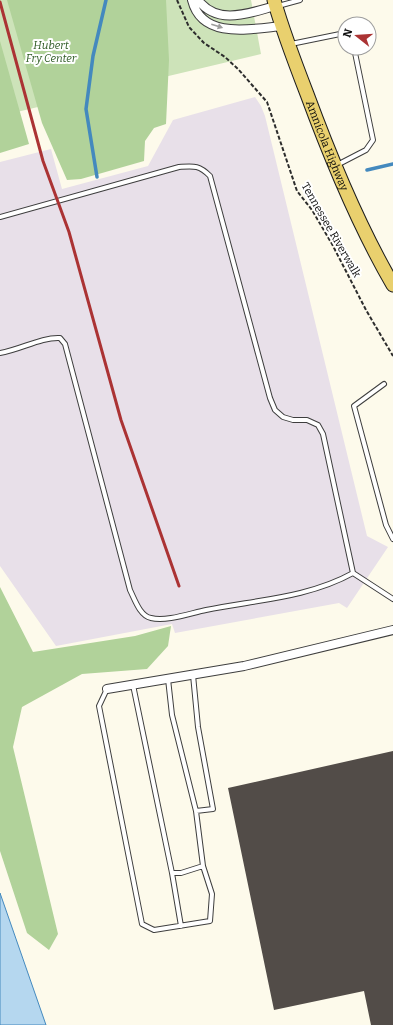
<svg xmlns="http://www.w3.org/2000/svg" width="393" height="1025" font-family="Bitter,serif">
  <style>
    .industrial { fill: #e8e0e9 }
    .green { fill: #cde3b9 }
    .forest { fill: #b1d29a }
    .water { fill: #b5d7ef; stroke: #4489be }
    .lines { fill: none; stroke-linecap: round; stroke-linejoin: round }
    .stream { stroke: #4489be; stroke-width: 3.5 }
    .building { fill: #524c48 }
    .service-casing { stroke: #3e3e3e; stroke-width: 6 }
    .minor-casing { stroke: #3e3e3e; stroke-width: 10 }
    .primary-casing { stroke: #1c1c1c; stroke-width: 15 }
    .path { stroke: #2d2d2d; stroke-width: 2; stroke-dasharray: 4 2; stroke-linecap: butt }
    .service { stroke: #fff; stroke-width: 4 }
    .minor { stroke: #fff; stroke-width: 8 }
    .primary { stroke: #e9d06e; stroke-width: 13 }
    .rail { stroke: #ab3334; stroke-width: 3 }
    .oneway { fill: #9d9d9d }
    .labels { text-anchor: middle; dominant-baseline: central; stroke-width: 4; stroke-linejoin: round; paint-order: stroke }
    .park-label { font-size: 11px; font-style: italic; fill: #2d5a23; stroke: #fff }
    .street-label { font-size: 11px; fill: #0b0b0b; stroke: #fff }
  </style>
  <rect width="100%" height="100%" fill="#fdfaeb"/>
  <path class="industrial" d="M255,97L261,106L265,116L367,536L388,547L347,608L339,603L175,633L172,624L56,646L0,566V162L51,149L62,189L148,166L173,120Z"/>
  <path class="green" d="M0,0H251L261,54L0,116Z"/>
  <path class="forest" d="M7,0H166L169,60L166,124L154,128L145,141L144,161L81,179L67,180L42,123Z
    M0,41L29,144L0,153Z
    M0,587L33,652L135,636L171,626L168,646L147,669L82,674L22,707L13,747L58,934L49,950L27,933L0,851Z"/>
  <path class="water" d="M0,893L46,1025H0Z"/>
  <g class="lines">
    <path class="stream" d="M367,170L393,164
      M97,177L86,109L93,56L106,0"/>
  </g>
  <path class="building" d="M393,751V1025H371L364,991L274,1010L228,788Z"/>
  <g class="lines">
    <defs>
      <path id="service" d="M278,6L300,0
        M291,44L340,34L345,36
        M337,165L366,150L373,140L354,48
        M0,217L179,167C194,166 199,165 210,176L270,398L275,410L283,417L293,420H307L318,425L323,434L353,573L393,599
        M0,353C20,350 41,337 60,338L65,344L130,590C135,600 140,616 151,618C166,622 191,613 206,610C255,600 308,598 353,573
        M384,384L354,406L386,525L393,539
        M168,679L172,715L196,811
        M133,685L172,873H181L203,866L196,811L213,809L198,727L193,675
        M107,689L99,706L142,924L154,930L210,921L212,894L203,866
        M172,873L181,926"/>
      <path id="minor" d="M192,0C202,40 251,29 282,26
        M198,0C218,26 249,13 275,6
        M107,689L244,666L393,630"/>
      <g id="primary">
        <path id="s1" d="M274,0C283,32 295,63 307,94C331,159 358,225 393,285"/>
      </g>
    </defs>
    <use href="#service" class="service-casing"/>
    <use href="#minor" class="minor-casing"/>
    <use href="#primary" class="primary-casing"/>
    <path class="path" d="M177,0L189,27L204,43L225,57L238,69L267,102L297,191L312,210L332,244L366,310L393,356"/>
    <use href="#service" class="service"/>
    <use href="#minor" class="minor"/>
    <use href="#primary" class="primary"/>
    <path class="rail" d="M0,2L43,161L69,232L121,420L179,586"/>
  </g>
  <defs><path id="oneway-solid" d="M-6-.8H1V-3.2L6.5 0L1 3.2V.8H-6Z"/></defs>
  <use class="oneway" href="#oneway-solid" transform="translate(217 26) rotate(18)"/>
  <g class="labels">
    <g class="park-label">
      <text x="51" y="45">Hubert<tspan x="51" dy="13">Fry Center</tspan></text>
    </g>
    <g class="street-label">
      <text stroke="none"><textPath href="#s1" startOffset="155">Amnicola Highway</textPath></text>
      <text transform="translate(331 230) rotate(60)">Tennessee Riverwalk</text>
    </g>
  </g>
  <g transform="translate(357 36) rotate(287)"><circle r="19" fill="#ffffff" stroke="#9d9d9d"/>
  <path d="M0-3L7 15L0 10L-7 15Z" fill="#ab3334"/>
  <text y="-6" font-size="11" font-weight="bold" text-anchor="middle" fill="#0b0b0b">N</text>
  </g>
</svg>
